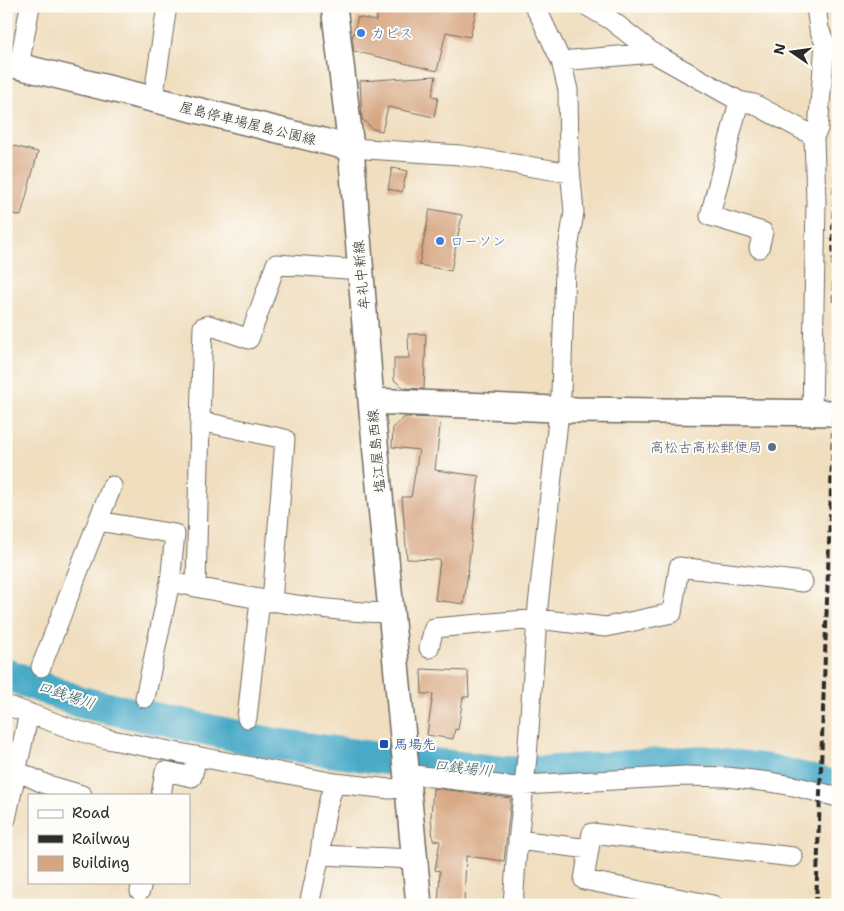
<svg xmlns="http://www.w3.org/2000/svg" width="844" height="911" font-family="'Shantell Sans','Klee One',sans-serif">
  <style>
    .lines { fill: none; stroke-linecap: round; stroke-linejoin: round }
    .river { stroke: #49aac8; stroke-width: 32 }
    .building { fill: #d7a681 }
    .minor-casing { stroke: #706a5f; stroke-width: 21 }
    .major-casing { stroke: #706a5f; stroke-width: 28 }
    .minor { stroke: #fff; stroke-width: 19 }
    .major { stroke: #fff; stroke-width: 25 }
    .rail { stroke: #2b2b2b; stroke-width: 4; stroke-dasharray: 8 4; stroke-linecap: butt }
    .shop-dot { fill: #3f7fe0; stroke: #fdfcf7; stroke-width: 2 }
    .service-dot { fill: #5c6f8a; stroke: #fdfcf7; stroke-width: 2 }
    .transit-dot { fill: #1a4fb4; stroke: #fdfcf7; stroke-width: 2 }
    .labels { text-anchor: middle; dominant-baseline: central; stroke-width: 4; stroke-linejoin: round; paint-order: stroke }
    .shop-label { font-size: 14px; fill: #366cbe; stroke: #fdfcf7; text-anchor: start }
    .street-label { font-size: 14px; fill: #2b2b2b; stroke: #fdfcf7 }
    .service-label { font-size: 14px; fill: #4e5e75; stroke: #fdfcf7; text-anchor: end }
    .transit-label { font-size: 14px; fill: #164399; stroke: #fdfcf7; text-anchor: start }
    .water-label { font-size: 15px; font-style: italic; fill: #375e6a; stroke: #fdfcf7 }
  </style>
  <rect width="100%" height="100%" fill="#fdfcf7"/>
  <filter id="ink" filterUnits="userSpaceOnUse"><feTurbulence type="fractalNoise" baseFrequency=".02" numOctaves="2"/><feDisplacementMap in="SourceGraphic" scale="10" xChannelSelector="R" yChannelSelector="G"/><feConvolveMatrix kernelMatrix="1 2 1 2 8 2 1 2 1" color-interpolation-filters="sRGB"/></filter>
  <filter id="wash" filterUnits="userSpaceOnUse"><feTurbulence type="fractalNoise" baseFrequency=".0096" numOctaves="4" result="noise"/><feDisplacementMap in="SourceGraphic" scale="20" xChannelSelector="R" yChannelSelector="G"/><feGaussianBlur stdDeviation="1.12" result="paint"/><feColorMatrix in="noise" values="0 0 0 0 0 0 0 0 0 0 0 0 0 0 0 0 0 1.4 0 .05"/><feComposite in="paint" operator="in"/></filter>
  <g filter="url(#wash)">
    <rect width="100%" height="100%" fill="#f0debf"/>
    <g class="lines">
      <path class="river" d="M6,674L80,702L270,743L379,758L504,772H542L703,761L770,770L838,787"/>
    </g>
    <g id="blocks">
      <path class="building" d="M379,6H477L470,37L446,32L437,71L354,51L352,39L358,17L376,21Z
        M436,76L432,96L438,97L434,117L388,107L382,131L373,129L362,119L360,81Z
        M6,144L38,152L21,216L6,212Z
        M392,168L407,171L402,192L388,189Z
        M430,209L462,215L451,271L419,265Z
        M408,334H426L424,389L404,388L394,380V358H409Z
        M405,417L441,418L435,470L479,476L464,604L435,600L440,560L407,559L402,497H411L419,450L392,447L393,428Z
        M421,669L468,671L469,697H463L458,730L455,729L453,739L427,735L433,694H422Z
        M433,788L511,798L504,861L466,856L464,905H438L440,871L435,870L440,841L433,840L431,817Z"/>
    </g>
  </g>
  <g filter="url(#ink)">
    <use href="#blocks" fill-opacity="0" stroke="#706a5f" stroke-width="1"/>
    <g class="lines">
      <defs>
        <path id="minor" d="M587,6L611,20L653,53
          M561,61L653,53L739,101L710,216L763,232L759,248
          M19,66L30,6
          M153,100L167,6
          M739,101L754,104L814,136
          M351,148L460,155L570,173
          M812,413L816,202L814,136L818,129L825,43L819,29L816,6
          M200,421L203,327L209,325L249,339L276,264L361,270
          M98,521L112,486
          M196,587L200,421L285,439L272,602
          M429,648L434,628L537,619L606,627L672,613L679,567L803,582
          M41,667L98,521L175,534L170,582C243,596 316,612 391,613
          M145,698L170,582
          M6,705L72,729L107,739L335,783L390,789L408,787
          M247,718L260,600
          M7,766L45,784L82,795
          M406,774L524,788
          M524,785L685,776L727,777L770,782L798,787L838,797
          M161,795L165,771L192,777L197,757
          M6,819L29,713
          M518,840L589,849L592,833L793,857
          M589,849L584,880L713,905
          M320,855C323,831 325,806 335,783
          M140,891L142,882
          M309,905L320,855L414,859
          M513,905L516,861L527,757L538,606L561,393L565,268L574,212L569,158L568,90L561,61L541,18L534,6"/>
        <path id="major" d="M334,6L351,148L371,401L419,905
          M6,63L351,148
          M371,401L577,410L838,413"/>
      </defs>
      <use href="#minor" class="minor-casing"/>
      <use href="#major" class="major-casing"/>
      <use href="#minor" class="minor"/>
      <use href="#major" class="major"/>
      <path class="rail" d="M834,302L833,223L838,122
        M816,905L838,294"/>
    </g>
  </g>
  <g class="shop-dot">
    <circle cx="361" cy="33" r="5"/>
    <circle cx="440" cy="241" r="5"/>
  </g>
  <circle class="service-dot" cx="772" cy="447" r="5"/>
  <rect class="transit-dot" x="379" y="739" width="10" height="10" rx="2.5"/>
  <g class="labels">
    <g class="shop-label">
      <text x="371" y="33">カピス</text>
      <text x="450" y="241">ローソン</text>
    </g>
    <g class="street-label">
      <text transform="translate(248 123) rotate(14)">屋島停車場屋島公園線</text>
      <text transform="translate(361 275) rotate(-95)">牟礼中新線</text>
      <text transform="translate(376 451) rotate(-95)">塩江屋島西線</text>
    </g>
    <g class="service-label">
      <text x="762" y="447">高松古高松郵便局</text>
    </g>
    <g class="transit-label">
      <text x="394" y="744">馬場先</text>
    </g>
    <g class="water-label">
      <text transform="translate(66 695) rotate(18)">口銭場川</text>
      <text transform="translate(463 768) rotate(6)">口銭場川</text>
    </g>
  </g>
  <rect width="844" height="911" fill="none" stroke="#fdfcf7" stroke-width="25"/>
  <rect x="28" y="794" width="162" height="90" fill="#fdfcf7" stroke="#a9a8a5"/>
  <rect x="38" y="810" width="25" height="8" fill="#ffffff" stroke="#a9a8a5"/>
  <text x="72" y="818" font-size="15" fill="#2b2b2b">Road</text>
  <rect x="38" y="835" width="25" height="8" fill="#2b2b2b" stroke="#a9a8a5"/>
  <text x="72" y="844" font-size="15" fill="#2b2b2b">Railway</text>
  <rect x="38" y="856" width="25" height="15" fill="#d7a681" stroke="#a9a8a5"/>
  <text x="72" y="868" font-size="15" fill="#2b2b2b">Building</text>
  <g transform="translate(792 52) rotate(283)" stroke="#fdfcf7" stroke-width="4" paint-order="stroke">
  <path d="M0-4L9 19L0 12L-9 19Z" fill="#2b2b2b"/>
  <text y="-8" font-size="14" font-weight="bold" text-anchor="middle" fill="#2b2b2b">N</text>
  </g>
</svg>
